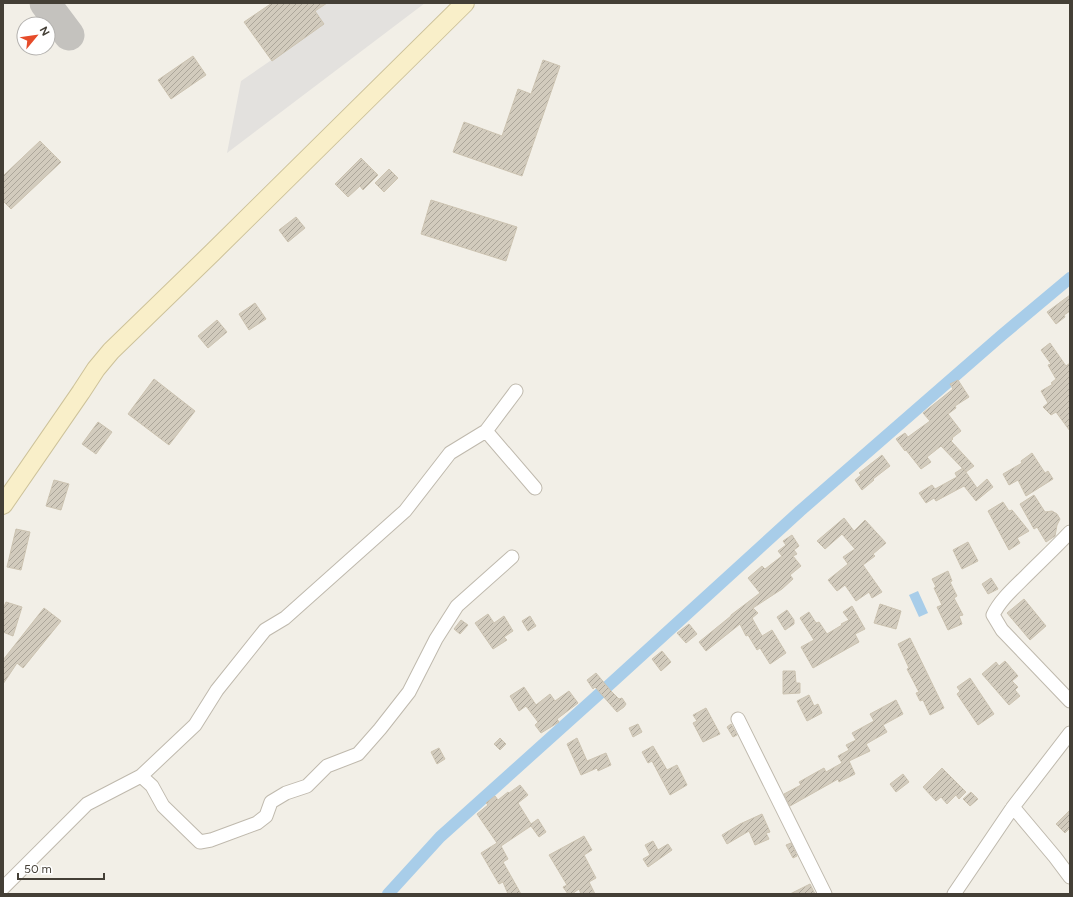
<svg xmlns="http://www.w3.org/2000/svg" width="1073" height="897" font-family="Figtree,sans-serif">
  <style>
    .parking { fill: #e3e1de }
    .water { fill: #a8cde9 }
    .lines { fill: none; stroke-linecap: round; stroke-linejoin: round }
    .canal { stroke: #a8cde9; stroke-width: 12 }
    .taxiway { stroke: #c4c2be; stroke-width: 31 }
    .building { fill: url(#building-hatch); stroke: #ccc3b1 }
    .street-casing { stroke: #bfb9ad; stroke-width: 15 }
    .secondary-casing { stroke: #cdc29a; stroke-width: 20 }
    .street { stroke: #fff; stroke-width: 13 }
    .secondary { stroke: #f9efc9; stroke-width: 18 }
  </style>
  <defs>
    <pattern id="building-hatch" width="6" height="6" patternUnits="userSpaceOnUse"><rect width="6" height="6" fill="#d2cbbd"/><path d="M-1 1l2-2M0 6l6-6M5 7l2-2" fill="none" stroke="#aca69a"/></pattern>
  </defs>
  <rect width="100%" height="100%" fill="#f2efe7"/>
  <path class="parking" d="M327,3H425L227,153L241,81L324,24L315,11Z"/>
  <path class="water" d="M918,591L928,613L919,617L909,595Z"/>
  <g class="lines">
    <path class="canal" d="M388,894L440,837L608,686L800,511L1002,335L1070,278"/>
    <path class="taxiway" d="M45,3L69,35"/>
  </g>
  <path class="building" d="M272,3H327L315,11L324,24L272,61L244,22Z
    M193,56L206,75L171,99L158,80Z
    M543,60L560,66L522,176L453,152L464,122L502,136L518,89L531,94Z
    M40,141L61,162L11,209L3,201V176Z
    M361,158L378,175L363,190L360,186L348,197L335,184Z
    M389,169L398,178L384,192L375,183Z
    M431,200L517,227L506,261L421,234Z
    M296,217L305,228L288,242L279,230Z
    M1070,295V311L1064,315L1065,317L1056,324L1047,312Z
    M255,303L266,319L249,330L239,314Z
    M217,320L227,332L208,348L198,336Z
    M1050,343L1066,366L1070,363V431L1056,412L1051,415L1043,407L1048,403L1041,391L1053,384L1051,383L1056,379L1048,365L1051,364L1041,350Z
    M154,379L195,411L169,445L128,414Z
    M958,380L969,397L955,406L956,408L948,414L961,431L952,438L953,439L951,441L974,466L966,472L941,446L927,457L931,462L921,469L906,450L905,451L896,439L905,433L908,437L930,421L923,413L953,389L950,384Z
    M98,422L112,432L96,454L82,444Z
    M1032,453L1045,473L1048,471L1053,479L1026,496L1018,480L1009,485L1003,474L1022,463L1021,461Z
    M882,455L890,466L873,479L874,480L862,490L855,480L861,475L859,473Z
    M963,468L977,488L987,479L993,487L976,501L964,486L936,501L934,498L926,503L919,493L932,485L935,489L957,477L955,473Z
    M54,480L69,484L61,510L46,506Z
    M1034,495L1045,512L1052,511L1057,514L1060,519L1057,525L1055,536L1046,542L1037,527L1034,529L1020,504Z
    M1003,502L1009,511L1012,510L1029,531L1017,538L1020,543L1009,550L988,511Z
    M844,518L854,531L865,520L886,543L873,554L875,556L863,565L882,592L872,598L869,592L856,601L845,585L837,591L828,580L848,564L843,557L855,549L842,534L825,549L817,541Z
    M16,529L30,532L21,570L7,567Z
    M792,535L799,546L794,550L797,554L793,556L801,566L790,575L793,579L782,589L753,608L758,613L752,618L762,636L772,630L786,653L770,664L760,648L757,650L748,635L746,636L740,624L706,651L699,642L731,616V615L760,593L748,578L762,566L765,569L782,556L778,551L786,545L783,541Z
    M968,542L978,561L962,569L953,550Z
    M948,571L952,581L950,582L957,596L954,598L963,615L959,616L962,624L948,630L937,607L942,605L934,588L936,587L932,579Z
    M991,578L998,589L988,594L982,584Z
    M1024,599L1046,626L1030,640L1007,613Z
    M6,602L22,607L13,636L3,632V609Z
    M880,604L901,611L896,629L874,623Z
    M852,606L865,629L855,634L859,642L813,668L801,647L814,640L800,618L809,612L816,623L819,622L827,634L842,625L841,624L849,620L843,612Z
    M44,608L61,621L23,668L17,663L3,684V660Z
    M787,610L794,620V624L785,630L777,617Z
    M488,614L494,623L504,616L513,631L504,637L507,640L493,649L475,623Z
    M530,616L536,626L528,631L522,621Z
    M461,620L468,625L460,634L454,629Z
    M689,624L697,634L686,643L677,633Z
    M910,638L944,708L930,715L923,700L920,701L916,693L919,692L907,669L909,668L898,644Z
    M662,651L671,662L661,671L652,659Z
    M1005,661L1018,676L1012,681L1018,687L1015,690L1020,696L1009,705L982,674L996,662L999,666Z
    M783,671H795L796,683H800V693L783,694Z
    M596,673L611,691L619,699L622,698L626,704L624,707L617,712L595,687L593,689L587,680Z
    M970,678L994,714L978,725L957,694L960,691L957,687Z
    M524,687L536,705L550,694L555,701L569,691L578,703L557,719L559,722L541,733L535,725L538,722L526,706L519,711L510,696Z
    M809,695L814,706L818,704L822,713L807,721L797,701Z
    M896,700L903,714L883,725L887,732L866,744L870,751L849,761L855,774L839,782L838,779L790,806L784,794L801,785L799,782L824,768L826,772L842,763L838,756L849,750L846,745L856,740L852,733L874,721L870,714Z
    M706,708L720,734L703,742L693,723L697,721L693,715Z
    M638,724L642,732L633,737L629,728Z
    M731,724L737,735L733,737L727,727Z
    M500,738L506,744L500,750L494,744Z
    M577,738L587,761L606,753L611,765L598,771L597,768L581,775L567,744Z
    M653,746L667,770L677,765L687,785L670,795L652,761L648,763L642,752Z
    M439,748L445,759L437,764L431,752Z
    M942,768L966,792L959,799L956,795L947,804L941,797L936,801L923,787Z
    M903,774L909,782L896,792L890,784Z
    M520,785L528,795L518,803L531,824L538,819L546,832L539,837L531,826L501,846L508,859L503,862L521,894H508L503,882L499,884L481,853L497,843L477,814L488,805L486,803L495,796L498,800L508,792L509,793Z
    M971,792L978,799L970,806L963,799Z
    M1070,810V828L1065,833L1056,824Z
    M762,814L770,832L766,833L769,839L755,845L749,831L727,844L722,835L740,824Z
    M584,836L592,850L584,855L596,878L589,882L595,894H581L579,889L572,894H568L563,887L567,885L549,855Z
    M653,841L658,850L668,844L672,850L648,867L643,859L650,855L645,845Z
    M791,843L797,856L793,858L786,845Z
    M810,884L815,894H790Z"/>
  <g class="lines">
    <defs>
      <path id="street" d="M486,431L535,488
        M1070,532C1056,547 1041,561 1026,576C1014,588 1000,600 993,615L1002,630L1070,701
        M738,719L825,894
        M141,776L152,786L163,806L200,842L211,840L257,823L266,816L271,802L286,793L307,786L327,766L358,754L380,729L409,692L436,639L457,606L512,557
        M1013,807L1055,857L1070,877
        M3,888L87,804L141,776L195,725L217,690L265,630L285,618L405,511L450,453L486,431L516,391
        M954,894L1013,807L1070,733"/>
      <path id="secondary" d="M3,505L81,392L96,369L111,351L213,252L465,3"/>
    </defs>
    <use href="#street" class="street-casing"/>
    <use href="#secondary" class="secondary-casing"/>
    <use href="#street" class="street"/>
    <use href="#secondary" class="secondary"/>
  </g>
  <rect width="1073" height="897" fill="none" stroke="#443f36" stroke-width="8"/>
  <g transform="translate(36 36) rotate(61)"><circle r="19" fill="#ffffff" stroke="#b4b2af"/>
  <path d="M0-3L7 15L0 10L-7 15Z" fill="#e64c2a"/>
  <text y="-6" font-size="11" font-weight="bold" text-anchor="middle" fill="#443f36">N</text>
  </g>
  <path d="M18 873v6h86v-6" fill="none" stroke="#443f36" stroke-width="2"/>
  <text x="24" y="873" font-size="12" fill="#443f36" stroke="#ffffff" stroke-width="3" paint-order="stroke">50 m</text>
</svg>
